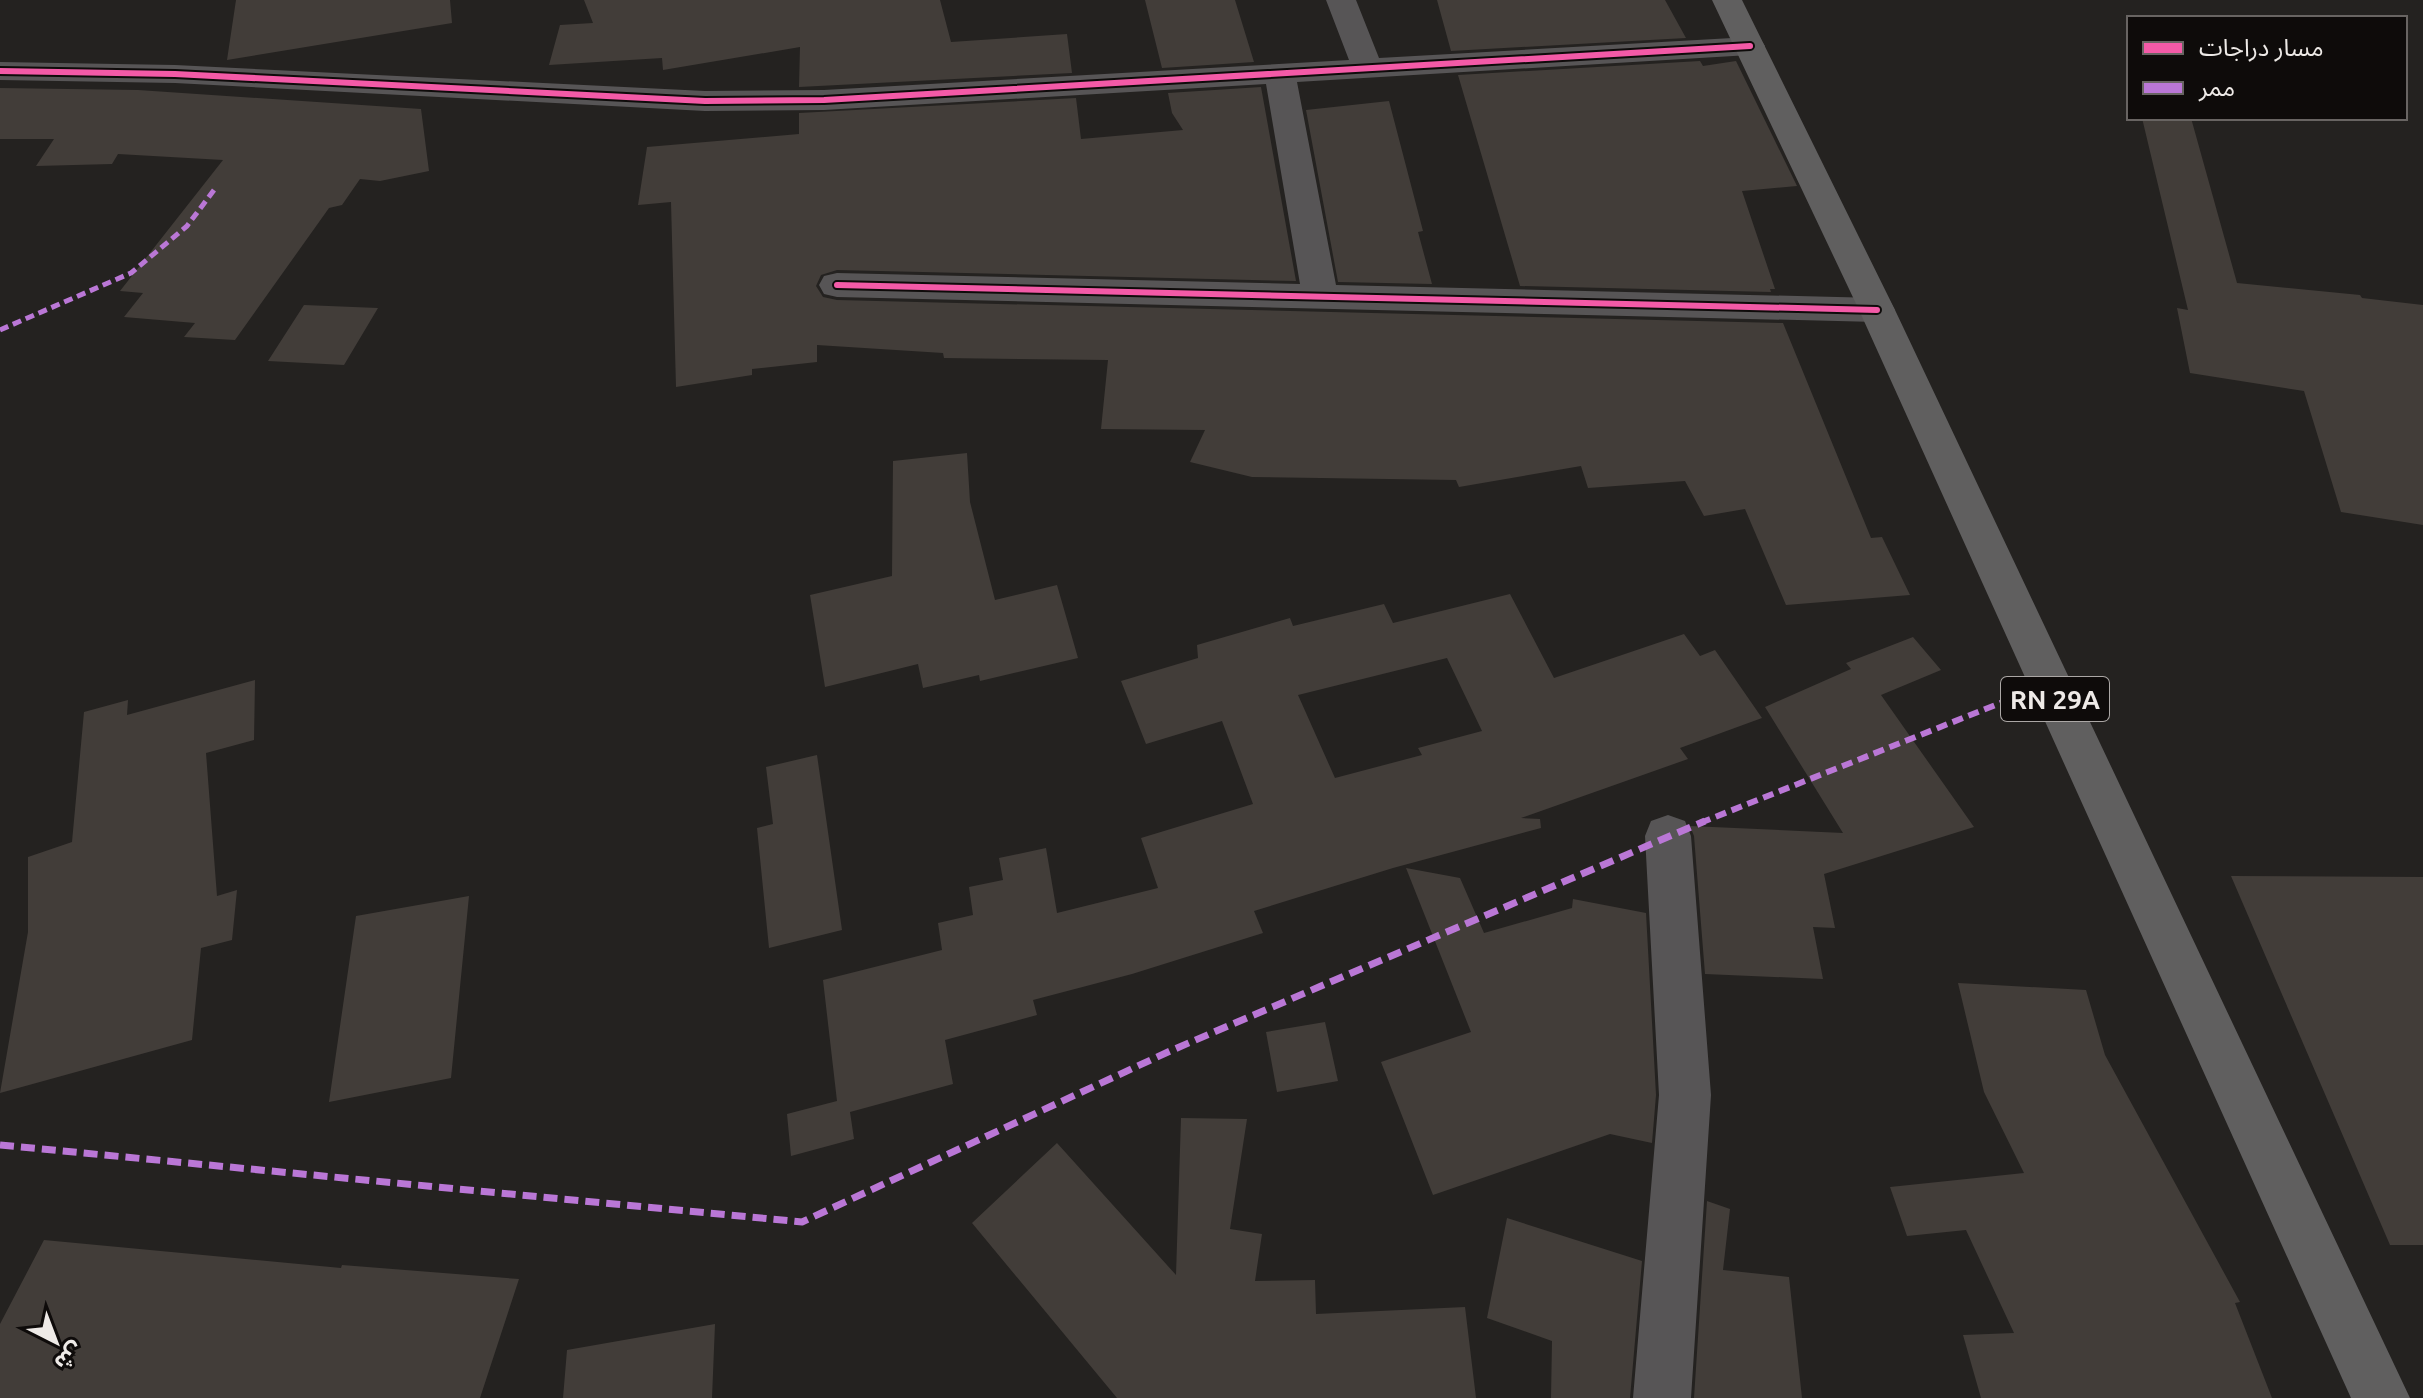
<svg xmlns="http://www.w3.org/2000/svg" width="2423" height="1398" font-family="Ubuntu,'Noto Sans Arabic',sans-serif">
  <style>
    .building { fill: #423d39; fill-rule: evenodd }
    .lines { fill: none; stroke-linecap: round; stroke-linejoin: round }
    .minor { fill: #575556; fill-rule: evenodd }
    .major { fill: #605f5f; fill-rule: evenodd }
    .quiet-far2 { stroke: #ba77d6; stroke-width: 5; stroke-dasharray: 9 5; stroke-linecap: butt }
    .quiet-far1 { stroke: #ba77d6; stroke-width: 6; stroke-dasharray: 11 6; stroke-linecap: butt }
    .quiet { stroke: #ba77d6; stroke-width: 7; stroke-dasharray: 14 7; stroke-linecap: butt }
    .cycleway-casing { stroke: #0e0b0a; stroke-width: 10 }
    .cycleway { stroke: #f35aa7; stroke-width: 6 }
    .labels { text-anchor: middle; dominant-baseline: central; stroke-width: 7; stroke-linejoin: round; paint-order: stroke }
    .shield { fill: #0e0b0a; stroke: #aba7a5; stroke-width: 2 }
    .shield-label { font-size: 26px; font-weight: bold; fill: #eeeae7 }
  </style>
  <rect width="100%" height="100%" fill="#242220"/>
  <path class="building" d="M236,0H450L452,23L227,60Z
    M584,0H940L951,42L1067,34L1072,73L799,87L800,47L663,70L662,58L549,65L560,25L593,23Z
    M1145,0H1235L1254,62L1162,68Z
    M1437,0H1665L1686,38L1451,51Z
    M1700,61L1703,66L1736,61L1797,186L1742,191L1775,289H1770L1771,292L1520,286L1458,75Z
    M1261,87L1296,281L837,270L821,275L816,286L823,297L837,300L1783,323L1871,538L1882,537L1910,595L1786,605L1745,509L1704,516L1685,481L1588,488L1581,466L1459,487L1456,480L1252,477L1190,462L1205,430L1101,429L1108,360L944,358L943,353L817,345V362L752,369V375L676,387L671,202L638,205L647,147L799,134V113L1076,98L1081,139L1183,130L1172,113L1168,93Z
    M0,88L138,90L421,109L429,171L380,181L360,179L342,205L329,208L235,340L184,337L195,323L124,317L143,293L120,291L223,160L118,154L112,164L36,166L54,139H0Z
    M1389,101L1423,231L1418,232L1432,284L1338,282L1306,110Z
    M2142,118H2191L2237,283L2360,295L2362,298L2423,305V525L2341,512L2304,391L2190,373L2177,308L2188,310Z
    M304,305L378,308L344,365L268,361Z
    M967,453L970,502L995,600L1057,585L1078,658L980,681L979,675L923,688L918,664L825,687L810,595L892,576L893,461Z
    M1510,594L1554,678L1684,634L1700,656L1715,650L1762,718L1680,748L1688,759L1521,818L1540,819L1541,828L1393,868L1254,911L1263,933L1132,974L1033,1000L1037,1015L945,1040L953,1084L850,1112L854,1139L791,1156L787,1114L837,1101L823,980L942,950L938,923L973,915L969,887L1003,880L999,858L1046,848L1057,913L1158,888L1141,838L1253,804L1222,721L1146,744L1121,681L1198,658L1197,645L1290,618L1293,626L1384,604L1393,623ZM1447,658L1482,731L1418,748L1422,755L1335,778L1298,695Z
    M1913,637L1941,670L1881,695L1974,827L1824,874L1835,928L1813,927L1823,979L1705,974L1694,836L1690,826L1843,833L1765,707L1851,669L1846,663Z
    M255,680L254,740L206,753L217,896L237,890L232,940L201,948L192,1040L0,1093L28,932V857L72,842L84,712L128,700L127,715Z
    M817,755L842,930L769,948L757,828L773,824L766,767Z
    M1406,868L1460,878L1484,933L1572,908L1573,899L1646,913L1656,1095L1652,1143L1610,1134L1433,1195L1381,1062L1471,1032Z
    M2231,876L2423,877V1245H2390Z
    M469,896L451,1078L329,1102L356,916Z
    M1958,983L2086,990L2105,1055L2240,1302L2235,1303L2272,1398H1981L1963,1335L2014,1333L1966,1230L1907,1236L1890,1187L2024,1173L1984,1092Z
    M1325,1022L1338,1081L1277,1092L1266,1032Z
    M1181,1118L1247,1119L1230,1229L1262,1234L1255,1281L1315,1280L1316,1314L1465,1307L1476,1398H1117L972,1223L1057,1143L1176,1275Z
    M1707,1201L1730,1209L1723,1270L1789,1277L1802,1398H1694Z
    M1507,1218L1642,1261L1630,1398H1551L1552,1341L1487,1318Z
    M44,1240L341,1268L342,1265L519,1279L480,1398H0V1324Z
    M715,1324L712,1398H563L567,1350Z"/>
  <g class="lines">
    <path class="minor" d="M1326,0H1356L1379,58L1750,37L1761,40L1765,46L1761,52L1750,55L1297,82L1336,285L1877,298L1890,301L1895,310L1890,319L1877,322L837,297L824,294L819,285L824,276L837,273L1300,284L1266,84L824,110L705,111L175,83L0,80V62L175,65L705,91L824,90L1349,60Z
      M1668,815L1685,821L1691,836L1711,1095L1691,1398H1633L1659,1095L1645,836L1651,821Z"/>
    <path class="major" d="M1712,0H1742L1895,310L2410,1398H2351L1859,310Z"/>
    <path class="quiet-far2" d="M0,330L131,273L187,226L214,190"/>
    <path class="quiet-far1" d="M1700,823L2048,684"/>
    <path class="quiet" d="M0,1145L802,1222L1170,1051L1705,821"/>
    <defs>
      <path id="cycleway" d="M0,71L175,74L705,101L824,100L1750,46
        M837,285L1877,310"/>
    </defs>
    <use href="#cycleway" class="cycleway-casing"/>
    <use href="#cycleway" class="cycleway"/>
  </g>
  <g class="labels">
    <rect class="shield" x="2001" y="677" width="108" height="44" rx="6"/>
    <g class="shield-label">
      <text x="2055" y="699">RN 29A</text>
    </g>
  </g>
  <rect x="2127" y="16" width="280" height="104" fill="#0e0b0a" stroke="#686462" stroke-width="2"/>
  <rect x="2143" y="42" width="40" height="12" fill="#f35aa7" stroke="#686462" stroke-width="2"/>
  <text x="2199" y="56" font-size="24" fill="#eeeae7">مسار دراجات</text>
  <rect x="2143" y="82" width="40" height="12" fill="#ba77d6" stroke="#686462" stroke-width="2"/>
  <text x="2199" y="96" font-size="24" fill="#eeeae7">ممر</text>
  <g transform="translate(56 1342) rotate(138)" stroke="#0e0b0a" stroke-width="6" paint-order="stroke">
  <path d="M0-6L14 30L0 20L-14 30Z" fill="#eeeae7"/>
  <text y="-12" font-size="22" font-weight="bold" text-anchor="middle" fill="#eeeae7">ش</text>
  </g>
</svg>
